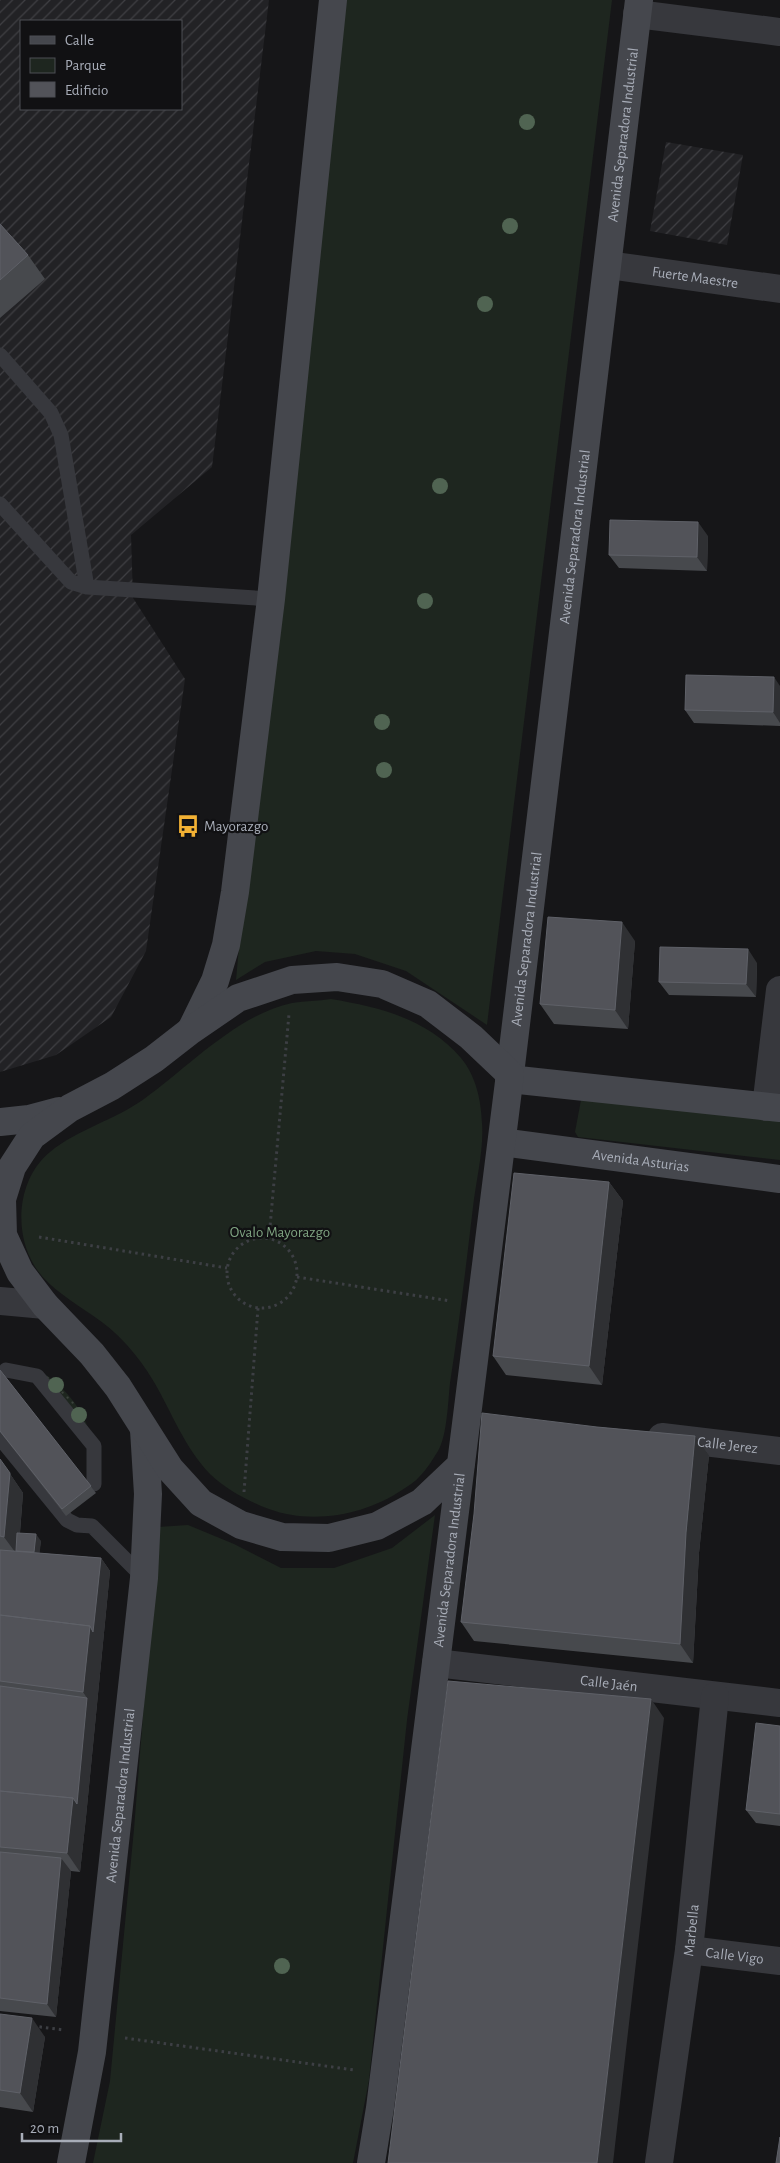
<svg xmlns="http://www.w3.org/2000/svg" width="780" height="2163" font-family="'Alegreya Sans',sans-serif">
  <style>
    .industrial { fill: url(#industrial-furrows); fill-rule: evenodd }
    .grass { fill: url(#grass-dots) }
    .park { fill: #1e261f }
    .lines { fill: none; stroke-linecap: round; stroke-linejoin: round }
    .path { stroke: #3d3f44; stroke-width: 3; stroke-dasharray: 2.5 4; stroke-linecap: butt }
    .lane { stroke: #37383d; stroke-width: 15 }
    .street { stroke: #37383d; stroke-width: 28 }
    .secondary { stroke: #45474d; stroke-width: 28 }
    .tree { fill: #506452 }
    .wall { fill: #47494d }
    .shaded-wall { fill: #2f3033 }
    .building { fill: #525359; stroke: #5f6168 }
    .labels { text-anchor: middle; dominant-baseline: central; stroke-width: 4.5; stroke-linejoin: round; paint-order: stroke }
    .street-label { font-size: 15px; fill: #a8adb8; stroke: #111113 }
    .poi-label { font-size: 15px; fill: #a8adb8; stroke: #111113; text-anchor: start }
    .park-label { font-size: 15px; fill: #7fa381; stroke: #111113 }
  </style>
  <defs>
    <pattern id="industrial-furrows" width="10" height="10" patternUnits="userSpaceOnUse" patternTransform="scale(1.25)"><rect width="10" height="10" fill="#222225"/><path d="M-1 1l2-2M0 10L10 0M9 11l2-2" fill="none" stroke="#3f3f43"/></pattern>
    <pattern id="grass-dots" width="8" height="8" patternUnits="userSpaceOnUse" patternTransform="scale(1.25)"><rect width="8" height="8" fill="#1e261f"/><path d="M2 2h.1M6 6h.1" fill="none" stroke="#3c433d" stroke-width="1.8" stroke-linecap="round"/></pattern>
  </defs>
  <rect width="100%" height="100%" fill="#161618"/>
  <path class="industrial" d="M0,0H269L212,467L131,535L133,598L185,679L146,951L111,1017L56,1055L0,1072ZM21,21H181V109H21Z
    M666,142L743,155L727,245L650,231Z"/>
  <path class="grass" d="M43,1373C63,1386 82,1408 89,1431Z"/>
  <path class="park" d="M335,0H612L487,1025L406,971L355,954L316,951L265,962L236,980L277,529Z
    M331,999C379,1007 428,1019 461,1058C476,1076 481,1100 482,1123C484,1150 476,1180 473,1207C466,1266 459,1325 450,1383C448,1402 447,1436 438,1451C433,1459 427,1469 420,1476C415,1482 408,1486 402,1490C365,1515 312,1525 269,1509C250,1502 225,1489 210,1474C185,1448 172,1413 154,1382C138,1355 118,1332 92,1315C72,1301 46,1286 34,1265C13,1230 18,1178 50,1152C78,1129 115,1120 144,1099C187,1068 238,1014 292,1003C305,1001 318,1001 331,999Z
    M581,1100L780,1119V1160L578,1137L575,1132Z
    M435,1515L407,1720L369,2080L353,2163H93L110,2081L134,1829L158,1527L188,1525L234,1544L281,1568H334L392,1548Z"/>
  <g class="lines">
    <path class="path" d="M39,1237L227,1268
      M227 1273a35 35 0 1 1 70 0a35 35 0 1 1-70 0Z
      M269,1238L289,1014
      M297,1277L451,1301
      M244,1492L258,1308
      M33,2026L64,2030
      M125,2038L354,2070"/>
    <path class="lane" d="M0,355L51,413L61,435L87,587
      M0,504L71,582L87,587L271,599
      M6,1370L37,1376L94,1446V1484
      M0,1438L67,1520L77,1525L92,1526L144,1578"/>
    <g class="street">
      <path d="M637,14L780,32"/>
      <path id="s1" d="M608,265L780,289"/>
      <path d="M766,1107L780,990"/>
      <path d="M0,1301L45,1305"/>
      <path id="s2" d="M662,1437L780,1451"/>
      <path id="s3" d="M436,1663L780,1703"/>
      <path id="s4" d="M689,1950L780,1961"/>
      <path id="s5" d="M659,2163L689,1950L715,1696"/>
    </g>
    <g class="secondary">
      <path d="M192,1028L215,981L226,945L235,892L271,599L333,0"/>
      <path id="s6" d="M510,1074L639,0"/>
      <path d="M509,1079L780,1108"/>
      <path d="M0,1122L29,1119L59,1111"/>
      <path id="s7" d="M502,1142L780,1179"/>
      <path id="s8" d="M71,2163L92,2052L144,1578L148,1494L144,1430"/>
      <path id="s9" d="M371,2163L380,2108L510,1074L471,1037L428,1004L382,984L337,977L292,980L238,998L190,1031L154,1059L112,1086L70,1108L32,1136L12,1167L2,1199L3,1235L20,1272L45,1305L92,1354L118,1387L170,1469L201,1503L241,1525L282,1537L329,1538L377,1526L422,1502L461,1465"/>
    </g>
  </g>
  <g class="tree">
    <circle cx="527" cy="122" r="8"/>
    <circle cx="510" cy="226" r="8"/>
    <circle cx="485" cy="304" r="8"/>
    <circle cx="440" cy="486" r="8"/>
    <circle cx="425" cy="601" r="8"/>
    <circle cx="382" cy="722" r="8"/>
    <circle cx="384" cy="770" r="8"/>
    <circle cx="56" cy="1385" r="8"/>
    <circle cx="79" cy="1415" r="8"/>
    <circle cx="282" cy="1966" r="8"/>
  </g>
  <path class="wall" d="M0,224L28,255L45,279L0,318Z
    M708,536L707,571L619,568L609,555Z
    M780,686V726L694,723L685,710Z
    M635,941L628,1029L554,1024L540,1004Z
    M757,963L756,997L669,995L659,982Z
    M609,1182L623,1201L602,1385L506,1375L493,1356Z
    M0,1370L96,1493L66,1516L0,1432Z
    M597,1427L695,1436L709,1455L699,1553L693,1663L474,1641L461,1622Z
    M0,1459L23,1493L20,1533L41,1541L39,1553L101,1558L110,1571L86,1817L80,1872L71,1871L56,2017L0,2011Z
    M780,1726V1826L756,1823L746,1810Z
    M0,2014L45,2037L33,2112L0,2107Z"/>
  <path class="shaded-wall" d="M698,522L708,536L707,571L697,557Z
    M774,677L780,686V723L773,712Z
    M622,922L635,941L628,1029L615,1010Z
    M748,949L757,963L756,997L746,984Z
    M609,1182L623,1201L602,1385L589,1366Z
    M695,1436L709,1455L699,1553L693,1663L680,1644L686,1533Z
    M0,1459L23,1493L18,1556L4,1537Z
    M36,1534L41,1541L39,1559L34,1552Z
    M101,1558L110,1571L86,1817L80,1872L67,1853L73,1798L87,1698L83,1692L90,1626Z
    M651,1699L664,1718L613,2163H597Z
    M61,1858L71,1871L56,2017L47,2004Z
    M32,2018L45,2037L33,2112L20,2093Z"/>
  <path class="building" d="M0,224L28,255L0,280Z
    M610,520L698,522L697,557L609,555Z
    M686,675L774,677L773,712L685,710Z
    M548,917L622,922L615,1010L540,1004Z
    M660,947L748,949L746,984L659,982Z
    M514,1173L609,1182L589,1366L493,1356Z
    M0,1370L91,1486L62,1509L0,1431Z
    M482,1413L597,1427L695,1436L686,1533L680,1644L461,1622L474,1514Z
    M0,1459L10,1473L4,1537L0,1536Z
    M17,1533L36,1534L34,1552L16,1551Z
    M0,1550L101,1558L93,1632L90,1626L0,1615Z
    M0,1615L90,1626L83,1692L0,1681Z
    M448,1681L651,1699L597,2163H388Z
    M0,1686L87,1698L77,1804L73,1798L0,1791Z
    M756,1723L780,1726V1814L746,1810Z
    M0,1791L73,1798L67,1853L0,1847Z
    M0,1852L61,1858L47,2004L0,1998Z
    M0,2014L32,2018L20,2093L0,2090Z
    M780,2137V2163H776Z"/>
  <defs>
    <symbol id="bus-bare" viewBox="-9 -9 18 18"><path d="M-5-6H5V4H4V6H2V4H-2V6H-4V4H-5ZM-3.5-4V0h7V-4ZM-3.5 1.2v1.5H-2V1.2ZM2 1.2v1.5H3.5V1.2Z" fill="#f2b134" stroke="#111113" stroke-width="2.5" paint-order="stroke"/></symbol>
  </defs>
  <g fill-rule="evenodd">
    <use href="#bus-bare" x="172" y="810" width="32" height="32"/>
  </g>
  <g class="labels">
    <g class="street-label">
      <text stroke="none"><textPath href="#s6" startOffset="946">Avenida Separadora Industrial</textPath></text>
      <text stroke="none"><textPath href="#s1" startOffset="88">Fuerte Maestre</textPath></text>
      <text stroke="none"><textPath href="#s6" startOffset="541">Avenida Separadora Industrial</textPath></text>
      <text stroke="none"><textPath href="#s6" startOffset="136">Avenida Separadora Industrial</textPath></text>
      <text stroke="none"><textPath href="#s7" startOffset="140">Avenida Asturias</textPath></text>
      <text stroke="none"><textPath href="#s2" startOffset="66">Calle Jerez</textPath></text>
      <text stroke="none"><textPath href="#s9" startOffset="608">Avenida Separadora Industrial</textPath></text>
      <text stroke="none"><textPath href="#s3" startOffset="174">Calle Jaén</textPath></text>
      <text stroke="none"><textPath href="#s8" startOffset="371">Avenida Separadora Industrial</textPath></text>
      <text stroke="none"><textPath href="#s5" startOffset="235">Marbella</textPath></text>
      <text stroke="none"><textPath href="#s4" startOffset="46">Calle Vigo</textPath></text>
    </g>
    <g class="poi-label">
      <text x="204" y="826">Mayorazgo</text>
    </g>
    <g class="park-label">
      <text x="280" y="1232">Ovalo Mayorazgo</text>
    </g>
  </g>
  <rect x="20" y="20" width="162" height="90" fill="#111113" stroke="#4d4f55"/>
  <rect x="30" y="36" width="25" height="8" fill="#45474d" stroke="#4d4f55"/>
  <text x="65" y="45" font-size="15" fill="#a8adb8">Calle</text>
  <rect x="30" y="58" width="25" height="15" fill="#1e261f" stroke="#4d4f55"/>
  <text x="65" y="70" font-size="15" fill="#a8adb8">Parque</text>
  <rect x="30" y="82" width="25" height="15" fill="#525359" stroke="#4d4f55"/>
  <text x="65" y="95" font-size="15" fill="#a8adb8">Edificio</text>
  <path d="M22 2133v8h99v-8" fill="none" stroke="#a8adb8" stroke-width="2.5"/>
  <text x="30" y="2133" font-size="15" fill="#a8adb8" stroke="#111113" stroke-width="4" paint-order="stroke">20 m</text>
</svg>
